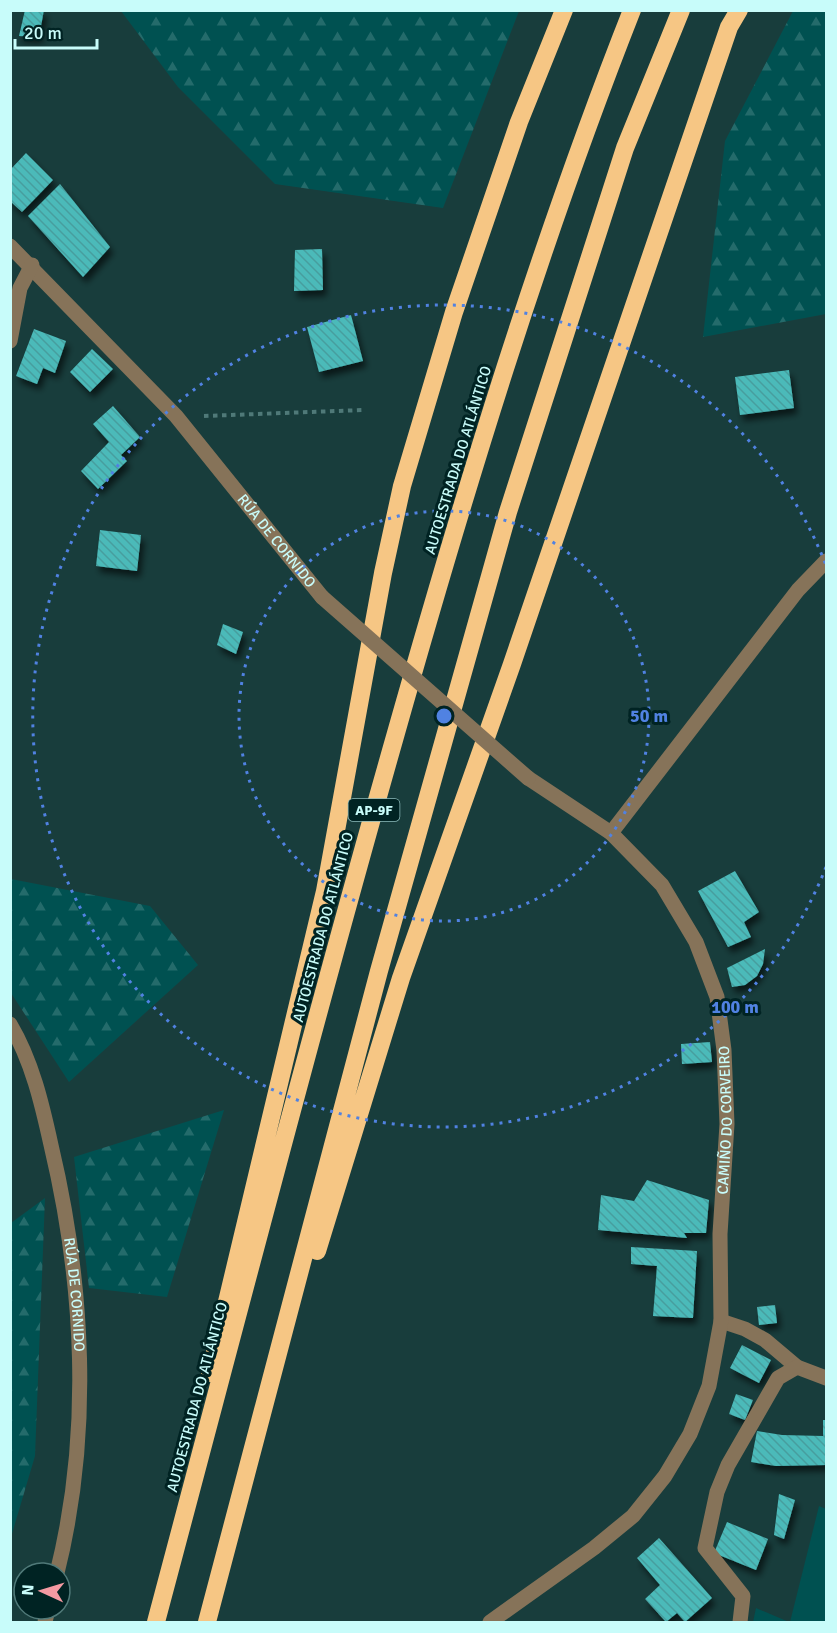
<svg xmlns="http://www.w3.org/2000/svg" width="837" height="1633" font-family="Signika,sans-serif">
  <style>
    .grass { fill: #005151 }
    .forest { fill: url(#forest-firs) }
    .building { fill: url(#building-back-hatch); filter: url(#shadow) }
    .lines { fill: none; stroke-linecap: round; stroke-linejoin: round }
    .path { stroke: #4f7978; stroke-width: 4; stroke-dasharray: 4.5 4.5; stroke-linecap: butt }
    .minor { stroke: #867359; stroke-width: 15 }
    .motorway { stroke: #f6c684; stroke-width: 18 }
    .minor-bridge { stroke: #867359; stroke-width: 15 }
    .ring { fill: none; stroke: #5082e2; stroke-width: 3; stroke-dasharray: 3 6 }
    .labels { text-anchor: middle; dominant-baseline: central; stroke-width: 6; stroke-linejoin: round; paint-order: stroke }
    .shield { fill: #002323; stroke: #8cbbba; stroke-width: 1.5 }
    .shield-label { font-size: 14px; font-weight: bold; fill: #c8fcfa }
    .street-label { font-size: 15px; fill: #c8fcfa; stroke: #002323 }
    .centre { fill: #5082e2; stroke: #002323; stroke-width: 3 }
    .ring-label { font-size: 18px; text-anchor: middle; font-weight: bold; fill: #5082e2; stroke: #002323; stroke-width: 6; stroke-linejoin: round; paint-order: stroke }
  </style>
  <defs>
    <pattern id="forest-firs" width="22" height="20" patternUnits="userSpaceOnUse" patternTransform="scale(1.5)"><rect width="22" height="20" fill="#005151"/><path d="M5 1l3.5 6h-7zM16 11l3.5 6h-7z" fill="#246b6b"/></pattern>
    <pattern id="building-back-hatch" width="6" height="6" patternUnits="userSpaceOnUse" patternTransform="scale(1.5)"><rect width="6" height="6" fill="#4bbab9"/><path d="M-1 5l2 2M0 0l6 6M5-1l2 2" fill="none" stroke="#479e9e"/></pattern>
    <filter id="shadow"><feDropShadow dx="3.5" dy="6" stdDeviation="3" flood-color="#0009"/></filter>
  </defs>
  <rect width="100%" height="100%" fill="#183d3c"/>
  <path class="grass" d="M819,1506L826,1509V1622H790Z
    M756,1608L789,1622H753Z"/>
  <path class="forest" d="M121,11H519L443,208L275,184L178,87Z
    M793,11H826V314L703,337L725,141Z
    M11,879L150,906L198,965L69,1082L11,993Z
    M224,1110L167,1297L89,1288L74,1157Z
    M45,1198L35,1456L11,1537V1223Z"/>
  <path class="building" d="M25,10H44L39,37L19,36Z
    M26,153L53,180L22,212L10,201V170Z
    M60,184L110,247L83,277L28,216Z
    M322,249L323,290L294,291L295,250Z
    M351,315L363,361L319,372L307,327Z
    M34,329L66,341L55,373L43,368L37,384L16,376Z
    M92,349L113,369L90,392L70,372Z
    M789,370L794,408L740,415L735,377Z
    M113,406L140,437L121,455L127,461L98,489L81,471L109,442L93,424Z
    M100,530L141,535L137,571L96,566Z
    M223,624L243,632L236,654L217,645Z
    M735,871L759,912L744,922L751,937L728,947L698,891Z
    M765,949L763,964L757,976L745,985L732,987L727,968Z
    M710,1042L712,1062L682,1064L681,1044Z
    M647,1180L709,1200L706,1233H684L687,1238L598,1230L601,1195L634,1201Z
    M631,1247L697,1251L693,1318L653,1316L657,1266L631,1264Z
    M775,1305L777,1323L759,1325L757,1307Z
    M742,1345L771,1360L759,1383L730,1368Z
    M736,1394L753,1400L745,1420L729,1414Z
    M823,1420H826V1465L776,1466L751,1462L757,1431L782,1435L823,1436Z
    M779,1494L795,1500L784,1539L774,1535Z
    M727,1522L768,1539L756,1570L714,1553Z
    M659,1538L712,1598L685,1622L677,1613L666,1622L645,1599L660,1585L637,1558Z"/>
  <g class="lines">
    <path class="path" d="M204,416L363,410"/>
    <g class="minor">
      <path id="s1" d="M10,246L176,416L322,597"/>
      <path d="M10,341L20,288L32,265"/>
      <path d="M611,833L798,590L826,561"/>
      <path id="s2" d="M10,1024C32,1061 42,1104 51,1145C84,1284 92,1433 57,1573"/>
      <path d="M721,1321L745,1329L765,1340L797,1367L826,1378"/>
      <path d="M45,1622L48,1609"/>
      <path id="s3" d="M490,1622L594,1548L633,1516L665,1476L690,1434L709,1386L721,1321L720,1234L727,1124L724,1050L717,997L696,942L662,885L611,833L528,778"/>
      <path d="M740,1622L743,1596L705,1548L717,1492L728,1465L778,1378L797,1367"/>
    </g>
    <path class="motorway" d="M317,1251L401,978L512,664L729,27L739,10
      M210,1373L325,891L383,573L402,486L454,312L519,122L564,10
      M156,1622C235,1326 312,1028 396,733C465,489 539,246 632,10
      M207,1622L379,971L508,512L625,148L681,10"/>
    <path class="minor-bridge" d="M322,597L528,778"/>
  </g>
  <g class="ring">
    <circle cx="444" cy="716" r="205"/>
    <path d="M826 867A411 411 0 1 1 826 565"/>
  </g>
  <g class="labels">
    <rect class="shield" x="348.5" y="799" width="51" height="22" rx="4.5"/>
    <g class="shield-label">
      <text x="374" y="810">AP-9F</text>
    </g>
    <g class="street-label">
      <text transform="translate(458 460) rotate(-73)">AUTOESTRADA DO ATLÁNTICO</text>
      <text stroke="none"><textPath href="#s1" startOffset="398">RÚA DE CORNIDO</textPath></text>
      <text transform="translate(323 927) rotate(-75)">AUTOESTRADA DO ATLÁNTICO</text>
      <text stroke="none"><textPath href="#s3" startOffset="597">CAMIÑO DO CORVEIRO</textPath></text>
      <text stroke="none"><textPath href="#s2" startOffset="280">RÚA DE CORNIDO</textPath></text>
      <text transform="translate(197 1397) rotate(-75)">AUTOESTRADA DO ATLÁNTICO</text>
    </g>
  </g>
  <circle cx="444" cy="716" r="9" class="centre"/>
  <g class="ring-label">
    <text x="649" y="722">50 m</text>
    <text x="735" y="1013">100 m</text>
  </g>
  <rect width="837" height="1633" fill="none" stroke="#c8fcfa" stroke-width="24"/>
  <g transform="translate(42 1591) rotate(274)"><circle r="28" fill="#002323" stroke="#507a79" stroke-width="1.5"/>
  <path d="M0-4.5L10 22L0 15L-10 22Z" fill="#f49aa2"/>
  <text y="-9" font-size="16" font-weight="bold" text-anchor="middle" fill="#c8fcfa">N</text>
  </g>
  <path d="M15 39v9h82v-9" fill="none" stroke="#c8fcfa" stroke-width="3"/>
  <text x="24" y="39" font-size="18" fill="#c8fcfa" stroke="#002323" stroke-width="4.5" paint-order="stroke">20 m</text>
</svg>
